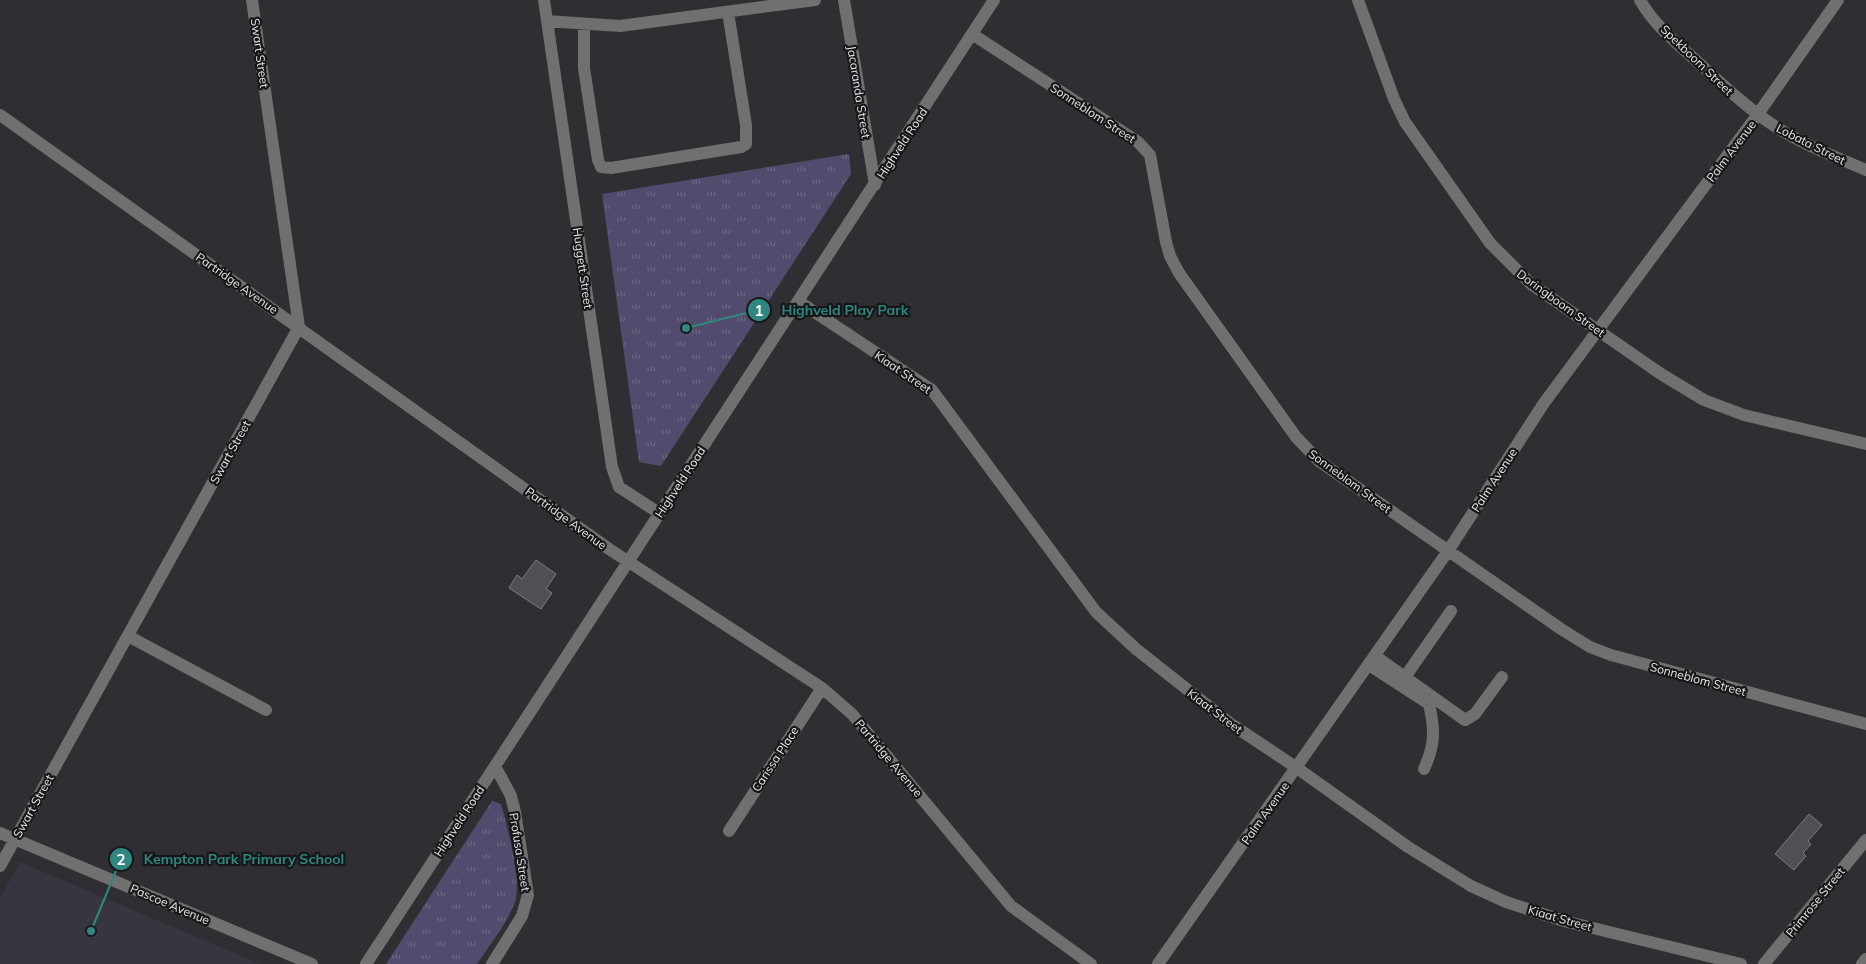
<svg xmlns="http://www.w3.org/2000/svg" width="1866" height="964" font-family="Mulish,sans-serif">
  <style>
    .built { fill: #373540 }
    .grass { fill: url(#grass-tufts) }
    .building { fill: #504f54; stroke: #7c7b81 }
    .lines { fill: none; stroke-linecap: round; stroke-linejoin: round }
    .minor { stroke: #6e716f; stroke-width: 12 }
    .labels { text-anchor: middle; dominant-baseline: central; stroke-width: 4.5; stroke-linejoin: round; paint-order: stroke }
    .street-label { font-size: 12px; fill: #e7e6e9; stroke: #171719 }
    .leader { fill: none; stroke: #2f8780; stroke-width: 2 }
    .callout-dot { fill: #2f8780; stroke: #171719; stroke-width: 2 }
    .mark-label { font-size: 15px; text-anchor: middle; font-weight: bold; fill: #fff }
    .callout-label { font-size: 14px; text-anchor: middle; font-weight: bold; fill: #2f8780; stroke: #171719; stroke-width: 4.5; stroke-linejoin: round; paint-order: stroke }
  </style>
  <defs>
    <pattern id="grass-tufts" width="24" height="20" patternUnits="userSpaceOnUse" patternTransform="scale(1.25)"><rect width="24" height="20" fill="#514c6d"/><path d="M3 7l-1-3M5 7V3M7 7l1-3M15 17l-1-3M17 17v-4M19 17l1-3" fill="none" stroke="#6a6682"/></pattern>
  </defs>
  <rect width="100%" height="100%" fill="#2f2f33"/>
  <path class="built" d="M20,862L260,964H0V898Z"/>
  <path class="grass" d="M849,154L851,174L661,466L639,462L602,194Z
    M492,801L501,804C507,825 522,881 515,902C507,924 490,944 477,964H386Z"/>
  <path class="building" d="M536,560L556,574L546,589L552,593L541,609L509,588L517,575L522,579Z
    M1809,814L1822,825L1808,841L1811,844L1803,853L1806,856L1794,870L1775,854Z"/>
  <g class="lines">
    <path class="minor" d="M544,0L612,467L619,487L659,513
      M844,0L875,185
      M1358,0L1394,99L1405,122L1490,243L1531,284L1661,374L1704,400L1744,415L1866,444
      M1640,0C1652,22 1673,40 1691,56C1719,81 1745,107 1776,127C1804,145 1836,157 1866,170
      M547,21L620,26L815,0
      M584,24V68L598,160L601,167L611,168L741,147L746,144V125L728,12
      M972,34L1129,136L1138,142L1150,155L1166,242L1170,256L1179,273L1296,437L1319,461L1561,629L1590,647L1611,655L1866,724
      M0,115L609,549L822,688L852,714L1011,906L1091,964
      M798,301L932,390L1096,612L1136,649L1231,724L1297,768L1408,847L1471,886L1506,902L1564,921L1741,964
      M128,636L266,710
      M1375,656L1465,720L1475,714L1502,677
      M1369,665L1429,704C1435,730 1435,745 1424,769
      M1405,677L1451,611
      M729,831L822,688
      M0,833L312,964
      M0,866L299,327L252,0
      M366,964L994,0
      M492,964L522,916L528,895L515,812L511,796L495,766
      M1158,964L1448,551L1544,403L1758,114L1838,0
      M1764,964L1866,840
      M1862,964L1866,959"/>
  </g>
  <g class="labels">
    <g class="street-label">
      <text transform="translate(260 53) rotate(82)">Swart Street</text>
      <text transform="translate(1697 60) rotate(44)">Spekboom Street</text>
      <text transform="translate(859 92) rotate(81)">Jacaranda Street</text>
      <text transform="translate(1093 113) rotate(33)">Sonneblom Street</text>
      <text transform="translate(902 143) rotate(-57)">Highveld Road</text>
      <text transform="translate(1811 144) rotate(27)">Lobata Street</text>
      <text transform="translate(1731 151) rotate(-53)">Palm Avenue</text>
      <text transform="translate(583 268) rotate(82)">Huggett Street</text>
      <text transform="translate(237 283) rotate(35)">Partridge Avenue</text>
      <text transform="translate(1561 303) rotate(36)">Doringboom Street</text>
      <text transform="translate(903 372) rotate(34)">Kiaat Street</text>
      <text transform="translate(230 452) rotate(-61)">Swart Street</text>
      <text transform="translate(1494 480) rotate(-57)">Palm Avenue</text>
      <text transform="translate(1350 481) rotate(36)">Sonneblom Street</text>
      <text transform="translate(680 482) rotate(-57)">Highveld Road</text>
      <text transform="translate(566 518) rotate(36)">Partridge Avenue</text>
      <text transform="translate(1698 679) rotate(15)">Sonneblom Street</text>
      <text transform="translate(1215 711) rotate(37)">Kiaat Street</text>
      <text transform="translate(889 758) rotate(50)">Partridge Avenue</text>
      <text transform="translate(775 759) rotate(-57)">Carissa Place</text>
      <text transform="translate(33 806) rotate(-61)">Swart Street</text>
      <text transform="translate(1265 813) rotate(-55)">Palm Avenue</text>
      <text transform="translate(459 821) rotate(-57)">Highveld Road</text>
      <text transform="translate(520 852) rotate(81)">Profusa Street</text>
      <text transform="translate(1815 902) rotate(-51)">Primrose Street</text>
      <text transform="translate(170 904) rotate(23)">Pascoe Avenue</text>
      <text transform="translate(1560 918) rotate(16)">Kiaat Street</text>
    </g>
  </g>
  <path class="leader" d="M686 328L759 310M91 931L121 859"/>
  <g class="callout-dot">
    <circle cx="686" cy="328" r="5"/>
    <circle cx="91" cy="931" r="5"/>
    <circle cx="759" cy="310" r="12"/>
    <circle cx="121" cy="859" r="12"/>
  </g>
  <g class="mark-label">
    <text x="759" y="316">1</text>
    <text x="121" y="865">2</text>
  </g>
  <g class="callout-label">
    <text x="845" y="315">Highveld Play Park</text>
    <text x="244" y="864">Kempton Park Primary School</text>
  </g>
</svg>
